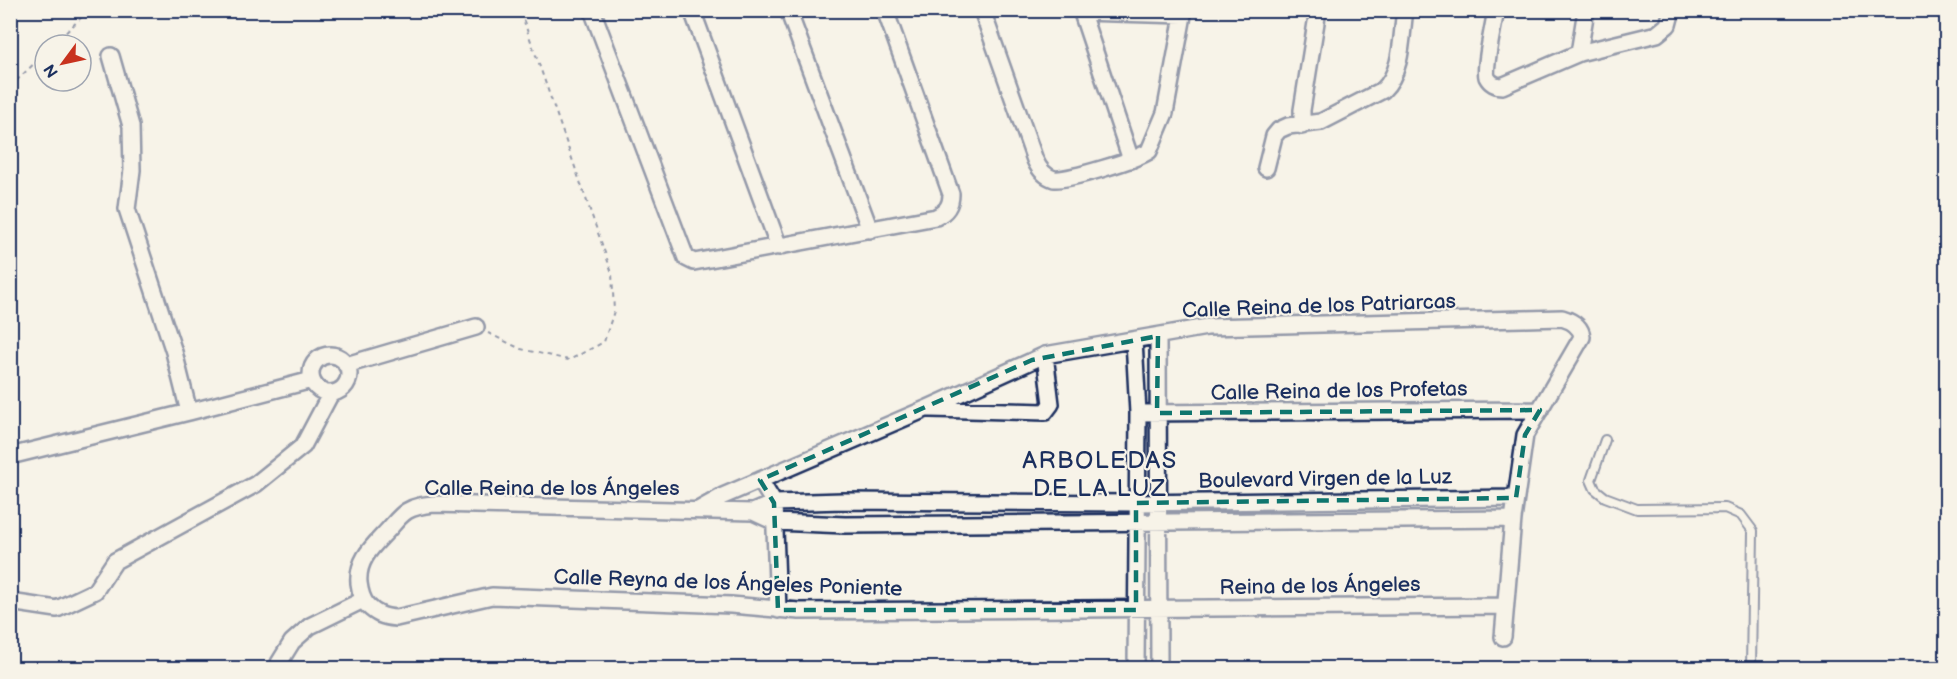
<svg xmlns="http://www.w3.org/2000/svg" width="1957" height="679" font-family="'Balsamiq Sans',sans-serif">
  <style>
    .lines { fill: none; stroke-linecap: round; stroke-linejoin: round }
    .service-casing { stroke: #1b2f5e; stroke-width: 12 }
    .minor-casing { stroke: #1b2f5e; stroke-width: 20 }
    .path { stroke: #1b2f5e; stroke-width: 2; stroke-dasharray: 4.5 4.5; stroke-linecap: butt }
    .service { stroke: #f7f3e8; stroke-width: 8 }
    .minor { stroke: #f7f3e8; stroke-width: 15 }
    .marked { fill: none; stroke: #0f766e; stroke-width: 4.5; stroke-dasharray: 12 8; stroke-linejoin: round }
    .labels { text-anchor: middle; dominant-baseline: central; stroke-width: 4.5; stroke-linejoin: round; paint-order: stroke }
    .street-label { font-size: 21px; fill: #1b2f5e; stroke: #f7f3e8 }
    .quarter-label { font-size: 24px; letter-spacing: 1.5px; fill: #1b2f5e; stroke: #f7f3e8 }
  </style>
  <rect width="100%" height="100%" fill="#f7f3e8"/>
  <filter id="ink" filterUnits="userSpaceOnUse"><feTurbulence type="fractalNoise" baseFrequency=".0167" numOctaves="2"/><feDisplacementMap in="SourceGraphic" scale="12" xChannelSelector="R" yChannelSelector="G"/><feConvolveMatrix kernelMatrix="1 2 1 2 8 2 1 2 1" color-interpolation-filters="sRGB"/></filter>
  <g filter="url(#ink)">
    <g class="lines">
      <defs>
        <path id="service" d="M1605,440L1591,480L1595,489L1605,497L1637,509L1725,508L1741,515L1753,531L1751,668"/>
        <path id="minor" d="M592,10L686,258L694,262L936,217C946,212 951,206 951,194L885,10
          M692,10L779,247
          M788,10L870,230
          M982,10L1035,160C1039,169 1044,176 1054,179C1066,181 1139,159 1149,151L1165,113L1184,10
          M1081,10L1131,160
          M1496,10C1494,23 1484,67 1487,77C1490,83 1496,86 1502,86L1579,53L1657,34L1668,25L1672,10
          M1081,12L1183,15
          M1579,53L1586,10
          M111,56L131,126L132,170L127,209L174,352L189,412L312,380
          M1302,126V110L1318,10
          M1266,168L1274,136L1279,130L1288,126L1321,122L1383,90C1403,71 1401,36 1405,10
          M1158,336L1159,668
          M1134,340L1138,413L1136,668
          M311 374a19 19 0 1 1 38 0a19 19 0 1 1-38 0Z
          M346,365L476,327
          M931,409L1045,412L1051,404L1045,355
          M1138,413L1540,410
          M10,456L189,412
          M760,480L774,503L778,610
          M698,510L723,496L928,408L1045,355L1207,327L1562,318C1572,321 1581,326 1582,337L1525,435L1513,519L1503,637
          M753,512L774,503L843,501L1136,503L1516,498
          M10,602L57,609L95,591L115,561L256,484L303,446L331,393
          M1504,606L799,611L731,605L492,596L396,618C383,617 376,614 367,605C362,599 360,591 359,583C357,560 372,547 387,531C393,525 399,516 407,511C415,506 425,505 434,504L753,512L775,522L845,525L1513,519
          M279,663L292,642L310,626L363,600"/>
      </defs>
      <use href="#service" class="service-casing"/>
      <use href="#minor" class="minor-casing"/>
      <path class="path" d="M53,45L89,10
        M10,87L45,53
        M488,333L521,349L569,360L604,342L614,311L612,273L520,10"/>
      <use href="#service" class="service"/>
      <use href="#minor" class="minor"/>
    </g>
  </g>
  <path d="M0 0H1957V679H0ZM1158,336L1157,413L1540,410L1525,435L1516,498L1136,503V610H778L774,503L760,480L1032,360Z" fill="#f7f3e8" fill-opacity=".55" fill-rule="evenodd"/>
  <path class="marked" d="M1158,336L1157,413L1540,410L1525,435L1516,498L1136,503V610H778L774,503L760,480L1032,360Z"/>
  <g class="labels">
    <g class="street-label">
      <text transform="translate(1319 306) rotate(-2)">Calle Reina de los Patriarcas</text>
      <text transform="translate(1339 391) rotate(-1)">Calle Reina de los Profetas</text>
      <text transform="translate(1325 479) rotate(-1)">Boulevard Virgen de la Luz</text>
      <text x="552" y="488">Calle Reina de los Ángeles</text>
      <text transform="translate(728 583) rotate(2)">Calle Reyna de los Ángeles Poniente</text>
      <text transform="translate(1320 586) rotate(-1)">Reina de los Ángeles</text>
    </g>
    <g class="quarter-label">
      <text x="1100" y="460">ARBOLEDAS<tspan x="1100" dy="28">DE LA LUZ</tspan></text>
    </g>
  </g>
  <rect width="1957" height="679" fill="none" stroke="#f7f3e8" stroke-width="36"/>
  <rect x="18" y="18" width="1921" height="643" fill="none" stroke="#1b2f5e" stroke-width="2" filter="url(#ink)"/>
  <g transform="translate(63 63) rotate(237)"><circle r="28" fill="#f7f3e8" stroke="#9fa5b1" stroke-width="1.5"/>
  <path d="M0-4.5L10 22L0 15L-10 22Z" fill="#c8321e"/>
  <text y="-9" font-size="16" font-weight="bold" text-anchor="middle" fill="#1b2f5e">N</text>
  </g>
</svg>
